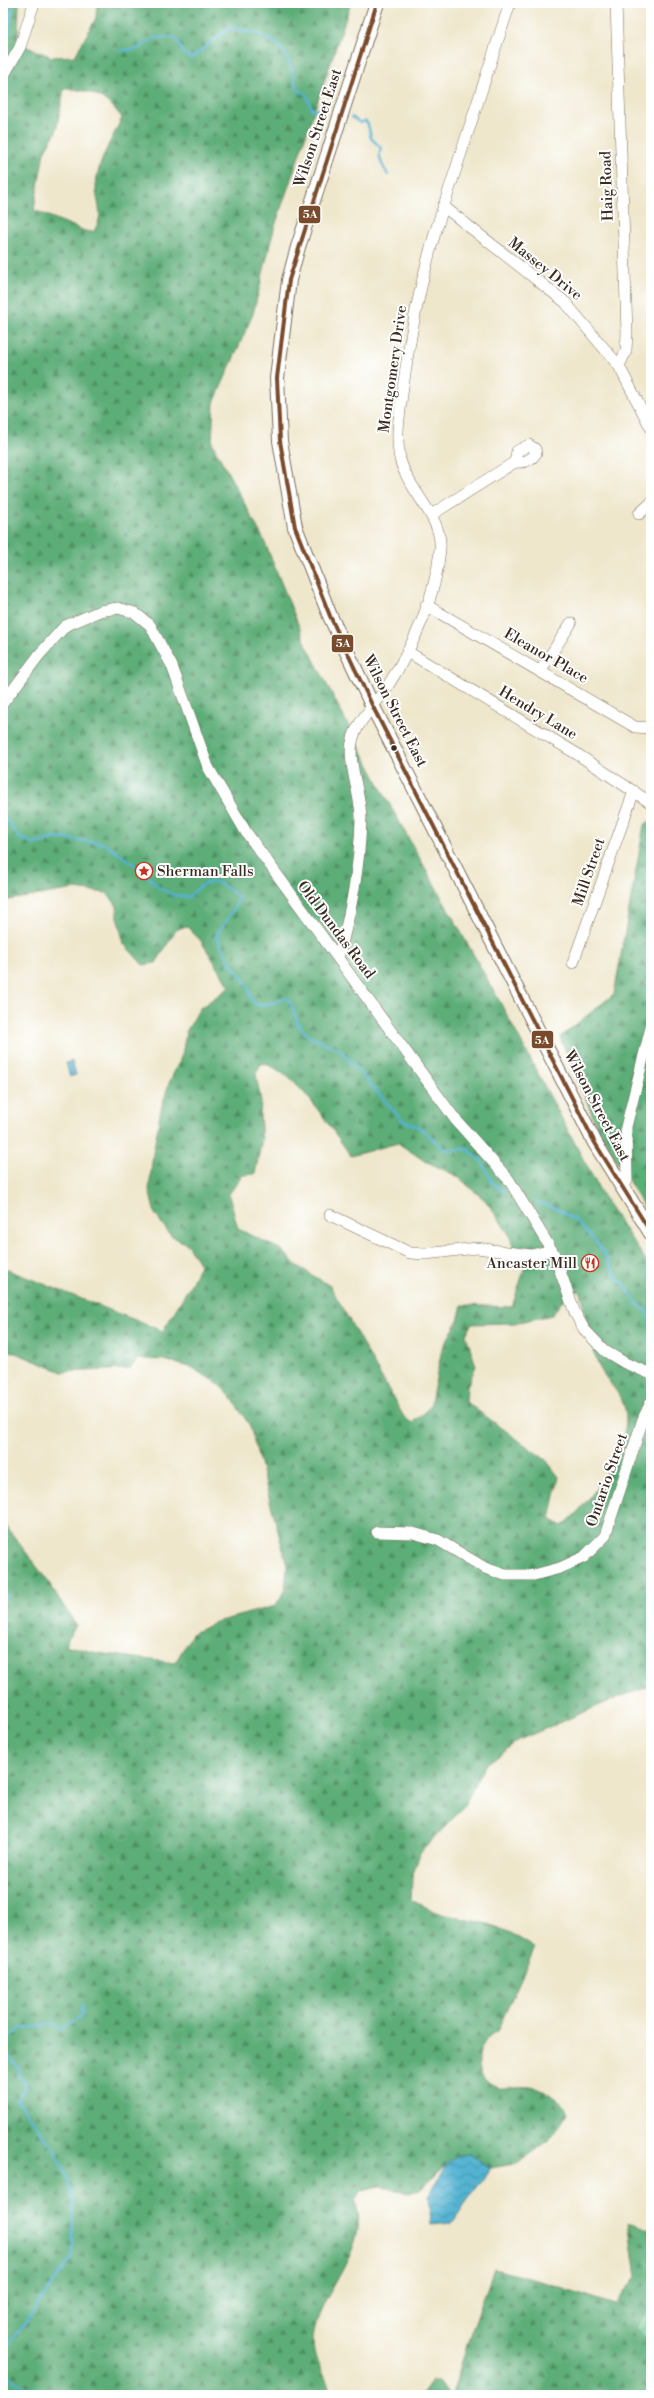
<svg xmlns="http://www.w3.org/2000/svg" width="654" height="2398" font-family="'Libre Bodoni',serif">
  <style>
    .forest { fill: url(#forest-firs); stroke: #4c6c4b; fill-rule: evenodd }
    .wetland { fill: url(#wetland-marsh); stroke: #567a56 }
    .water { fill: url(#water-waves); stroke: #466e78 }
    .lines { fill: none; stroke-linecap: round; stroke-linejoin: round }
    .stream { stroke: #52b3d1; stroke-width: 2.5 }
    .minor-casing { stroke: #7a6c5b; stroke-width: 12 }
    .major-casing { stroke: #7a6c5b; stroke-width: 16 }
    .minor { stroke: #fff; stroke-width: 11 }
    .major { stroke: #fff; stroke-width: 14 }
    .bus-1-casing { stroke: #fff; stroke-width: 7 }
    .bus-1 { stroke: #7a4b2a; stroke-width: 4 }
    .bus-dot { fill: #3b2a1e; stroke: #fff; stroke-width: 1.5 }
    .labels { text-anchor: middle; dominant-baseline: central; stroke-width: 4; stroke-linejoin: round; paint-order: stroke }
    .street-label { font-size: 15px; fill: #3b2a1e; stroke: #fff }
    .poi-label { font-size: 15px; fill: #3b2a1e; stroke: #fff; text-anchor: start }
    .line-badge { stroke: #fff; stroke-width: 1.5 }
    .badge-label { font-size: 11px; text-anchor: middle; font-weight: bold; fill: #fff }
  </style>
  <defs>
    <pattern id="forest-firs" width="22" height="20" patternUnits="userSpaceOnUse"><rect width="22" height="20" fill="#5dad78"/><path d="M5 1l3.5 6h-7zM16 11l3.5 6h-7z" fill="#4e8d62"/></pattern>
    <pattern id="wetland-marsh" width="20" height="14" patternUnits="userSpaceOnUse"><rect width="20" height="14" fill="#72c98d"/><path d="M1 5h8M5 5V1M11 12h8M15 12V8" fill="none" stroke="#5fa373"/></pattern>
    <pattern id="water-waves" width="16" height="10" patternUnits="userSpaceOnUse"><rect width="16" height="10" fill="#52b3d1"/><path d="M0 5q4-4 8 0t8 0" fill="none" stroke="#4592a9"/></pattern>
  </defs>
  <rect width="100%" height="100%" fill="#fff"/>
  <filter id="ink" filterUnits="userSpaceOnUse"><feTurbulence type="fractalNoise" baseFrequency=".025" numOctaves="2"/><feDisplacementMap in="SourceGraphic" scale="8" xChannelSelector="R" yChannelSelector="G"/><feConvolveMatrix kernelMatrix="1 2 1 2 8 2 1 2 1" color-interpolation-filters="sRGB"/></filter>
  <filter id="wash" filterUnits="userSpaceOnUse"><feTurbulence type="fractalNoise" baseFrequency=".012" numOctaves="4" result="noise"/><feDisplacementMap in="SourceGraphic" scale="16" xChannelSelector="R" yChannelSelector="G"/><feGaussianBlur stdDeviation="0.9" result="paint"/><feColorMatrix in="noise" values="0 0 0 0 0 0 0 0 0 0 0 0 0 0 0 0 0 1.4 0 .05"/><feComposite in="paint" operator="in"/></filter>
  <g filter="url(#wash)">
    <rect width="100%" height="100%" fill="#efe7cc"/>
    <path class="forest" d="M3,3H19L18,39L22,45L52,57L75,56L96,18L97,3H351L274,229L253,314L214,403L212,443L263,538L307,646L385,796L500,1002L605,1200L651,1268V1686L619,1697L519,1740L485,1765L463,1808L420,1853L412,1878L411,1900L441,1914L488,1924L511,1933L535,1948L497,2031C474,2042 471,2081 499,2088C503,2089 508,2087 511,2087C533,2086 539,2086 557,2100C562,2104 566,2106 568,2113L551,2139L515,2164L491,2168L470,2154L446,2164L420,2189L409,2192L381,2187L360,2191L355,2201C373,2249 316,2294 313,2340C312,2361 328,2376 331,2395H3V1522L47,1580L76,1625L65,1645L98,1653L175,1663L192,1634L216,1622L275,1606L285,1591L287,1565L250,1426L231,1397L215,1381L189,1367L164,1360L137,1359L130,1369L62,1372L3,1348V1268L163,1331L192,1282L200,1265L187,1244L171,1236L155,1214L149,1190L153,1153L161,1109L169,1083L182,1055L186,1032L200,1008L230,987L201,941L186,926L176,930L156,963L143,965L124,944L118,920L117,906L107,893L75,889L3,901ZM64,89C89,89 108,97 122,118C112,139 96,164 96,188C97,205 105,216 93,232L85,231L34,210L44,152L56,132ZM261,1063C297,1070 329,1127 351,1156L398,1143L423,1160L457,1176L486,1201L509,1234L524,1270L512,1307L462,1305L458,1321L442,1349L430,1407L412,1423L404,1417L330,1286L296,1265L282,1250L238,1229L229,1194L243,1175L255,1174L262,1139L260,1116L261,1102L256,1074ZM580,1291C585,1301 583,1308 585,1318C588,1332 593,1348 597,1362C603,1378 619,1390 624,1406C636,1441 588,1507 562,1526L550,1519L559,1477L546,1460L466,1402L467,1387L476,1366L466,1335L471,1324L515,1323L552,1315L569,1292Z
      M651,820V1219L597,1127L560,1037L614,994L644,825Z
      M628,2222L651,2230V2395H452L467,2344L494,2269L548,2283L615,2305L636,2276Z
      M431,2381H438L449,2395H421Z"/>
    <path class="wetland" d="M650,2305H651V2358L648,2341L634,2328Z"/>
    <path class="water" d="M72,1061L76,1075L70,1077L66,1063Z
      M470,2154L491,2168L451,2223L431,2225L429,2196L446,2164L459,2155Z"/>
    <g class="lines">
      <path class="stream" d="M7,49L11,13L15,3
        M121,51L137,49L155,38L175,37L184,54L192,58L230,27C276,37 287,42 297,89L306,94L312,109L317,110L327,106
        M3,105L5,96
        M352,117L360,123L365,121L368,124L371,138L381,148C377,158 383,166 388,175
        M3,818L10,824L18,837L35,844L56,838L103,843L144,871L158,887L173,895L189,897C209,874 220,880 239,898C234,912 224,923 216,936L229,961L248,986L251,998L255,1004C272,1008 278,997 287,999L291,1004L299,1026L311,1038L339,1049L402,1120L419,1127L445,1150L468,1149L482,1162L492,1182L504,1192
        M537,1202L558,1209L576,1221L599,1245L617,1278L626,1286L636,1303L646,1310L651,1324
        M3,1594L8,1596
        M3,2040L21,2029L53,2024L61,2030L82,2015V2005
        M3,2048L20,2069L18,2075L26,2084L17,2100L55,2151L66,2175L74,2202L72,2258L5,2350L7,2376L40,2395"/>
    </g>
  </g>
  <g filter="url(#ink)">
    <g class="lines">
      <defs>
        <path id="minor" d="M616,3L627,333L626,351L619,366
          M3,77L20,47L34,3
          M443,206L565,302L619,366L651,428
          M639,514L651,503
          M431,515L515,462C524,463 531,461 536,453L535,449L529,445L517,451L515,462
          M426,605L635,727L651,728
          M408,652L577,754L651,803
          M541,670L571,623
          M3,703L39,655L65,626L100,611L118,608L135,613L150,625L172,666L208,767L246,832L455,1119L509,1180L554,1254L575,1313L584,1329L605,1351L625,1363L651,1374
          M338,958C351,913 360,864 361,818C361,795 346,759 353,738C359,719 376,704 387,687C413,647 436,597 440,549C443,517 408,491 400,459C395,436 400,411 403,387C410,335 420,284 435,233L510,3
          M573,963L634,791
          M622,1187L627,1181L626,1127L651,1027
          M330,1215L410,1253L425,1254L477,1248L531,1255L552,1250
          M377,1532L413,1533L438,1540L485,1568L505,1575H534L560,1568L584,1557L605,1536L643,1419L651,1402"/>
        <path id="major" d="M377,3L298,247L289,280L277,378L280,441L295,527L330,616L373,707L595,1143L651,1233"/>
      </defs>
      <use href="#minor" class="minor-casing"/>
      <use href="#major" class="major-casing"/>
      <use href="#minor" class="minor"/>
      <use href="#major" class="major"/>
      <defs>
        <path id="bus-1" d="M377,3L289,280L277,378L280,441L295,527L330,616L373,707L595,1143L651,1233"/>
      </defs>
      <use href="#bus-1" class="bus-1-casing"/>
      <use href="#bus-1" class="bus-1"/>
    </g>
  </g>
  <defs>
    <symbol id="sight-ring" viewBox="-11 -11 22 22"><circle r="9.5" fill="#fff" stroke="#c8321e" stroke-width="1.5"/><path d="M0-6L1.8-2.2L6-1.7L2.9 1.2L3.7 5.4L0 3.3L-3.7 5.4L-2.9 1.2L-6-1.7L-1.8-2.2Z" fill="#c8321e"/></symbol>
    <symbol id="restaurant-ring" viewBox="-11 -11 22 22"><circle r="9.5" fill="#fff" stroke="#c8321e" stroke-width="1.5"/><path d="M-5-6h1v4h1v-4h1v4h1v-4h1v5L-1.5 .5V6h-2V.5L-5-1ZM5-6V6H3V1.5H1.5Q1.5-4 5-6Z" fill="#c8321e"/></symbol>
  </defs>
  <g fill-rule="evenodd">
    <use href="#sight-ring" x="134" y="861" width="20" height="20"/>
    <use href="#restaurant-ring" x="580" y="1253" width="20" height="20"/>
  </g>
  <circle class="bus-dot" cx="394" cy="748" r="3.5"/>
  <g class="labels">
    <g class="street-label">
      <text transform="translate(318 128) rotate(-72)">Wilson Street East</text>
      <text transform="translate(607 186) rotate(-92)">Haig Road</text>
      <text transform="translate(545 269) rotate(39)">Massey Drive</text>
      <text transform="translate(393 369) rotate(-82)">Montgomery Drive</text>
      <text transform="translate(546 656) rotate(30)">Eleanor Place</text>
      <text transform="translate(395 711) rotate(63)">Wilson Street East</text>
      <text transform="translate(538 713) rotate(31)">Hendry Lane</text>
      <text transform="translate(589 872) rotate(-71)">Mill Street</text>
      <text transform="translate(336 930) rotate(53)">Old Dundas Road</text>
      <text transform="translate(597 1106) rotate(62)">Wilson Street East</text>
      <text transform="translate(607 1480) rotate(-71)">Ontario Street</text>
    </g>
    <g class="poi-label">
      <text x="157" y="871">Sherman Falls</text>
      <text x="577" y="1263" text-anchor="end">Ancaster Mill</text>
    </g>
  </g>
  <g class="line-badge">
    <rect x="298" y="205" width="23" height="19" rx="4" fill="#7a4b2a"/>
    <rect x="331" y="634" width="23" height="19" rx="4" fill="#7a4b2a"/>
    <rect x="531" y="1030" width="23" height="19" rx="4" fill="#7a4b2a"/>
  </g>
  <g class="badge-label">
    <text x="310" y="218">5A</text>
    <text x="343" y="647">5A</text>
    <text x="542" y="1044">5A</text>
  </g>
  <rect width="654" height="2398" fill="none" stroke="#fff" stroke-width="16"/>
</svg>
